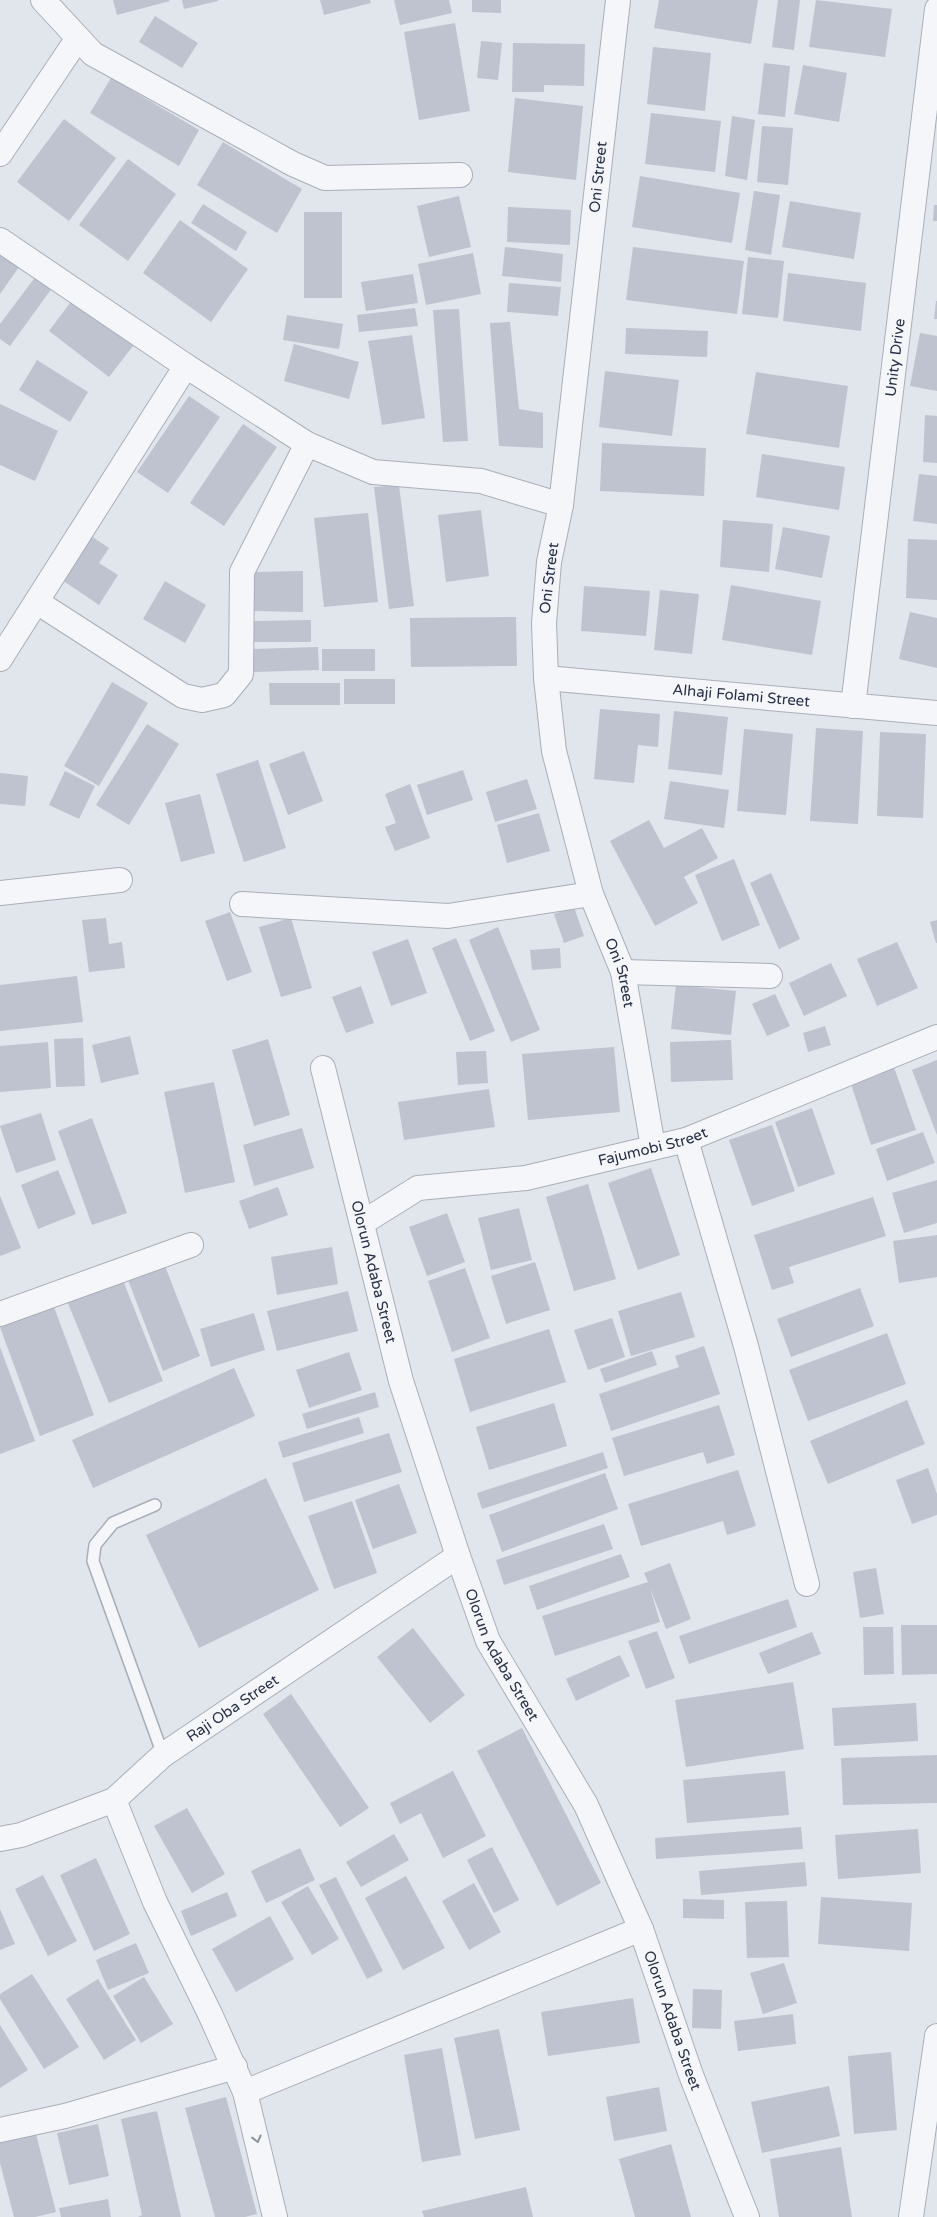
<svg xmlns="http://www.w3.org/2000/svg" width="937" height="2217" font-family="'Varela Round',sans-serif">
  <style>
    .building { fill: #bec3cf }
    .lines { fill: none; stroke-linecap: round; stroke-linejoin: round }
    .lane-casing { stroke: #a9afba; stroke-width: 14 }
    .street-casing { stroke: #a9afba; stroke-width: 26 }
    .lane { stroke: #f5f6f9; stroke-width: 11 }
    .street { stroke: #f5f6f9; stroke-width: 24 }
    .oneway { stroke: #8e93a0 }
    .labels { text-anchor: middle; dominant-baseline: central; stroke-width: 4.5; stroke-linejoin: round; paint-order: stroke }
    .street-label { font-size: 15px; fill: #273046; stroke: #f2f4f9 }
  </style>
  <rect width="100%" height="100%" fill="#e1e5ec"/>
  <path class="building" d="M113,0H169L170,1L117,15Z
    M182,0H218V1L184,9Z
    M320,0H370L371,3L324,15Z
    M394,0H449L452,13L400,25Z
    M472,0H501V13L472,12Z
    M659,0H758L751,44L654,28Z
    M778,0H800L794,50L772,47Z
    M816,0L892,9L885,57L809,47Z
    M155,16L198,43L182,68L139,42Z
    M455,23L470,111L419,120L404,32Z
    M481,41L502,43L498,80L477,78Z
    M513,43L585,44L584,86L544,85V92H512Z
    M653,47L711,53L705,111L647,104Z
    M764,63L790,66L785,117L758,114Z
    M803,65L847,73L839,122L794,114Z
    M111,78L199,130L179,166L90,113Z
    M515,98L583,106L576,180L508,172Z
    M651,113L721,121L715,172L645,164Z
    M732,116L755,120L747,180L725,176Z
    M64,119L116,158L69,221L17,182Z
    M762,126L793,128L788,185L757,182Z
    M223,142L302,189L277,233L197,185Z
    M128,159L176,194L128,261L79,225Z
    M640,176L740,193L732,243L632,227Z
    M754,191L780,195L771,255L745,250Z
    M459,196L471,247L429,257L417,206Z
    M790,201L861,213L854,259L782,247Z
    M203,204L247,232L236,251L191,223Z
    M934,205H937V221H933Z
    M508,207L571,210L570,245L507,242Z
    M304,212H342V298H304Z
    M180,220L248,269L211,322L143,273Z
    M505,247L563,254L561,282L502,276Z
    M633,247L744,261L737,314L626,300Z
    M473,253L481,294L426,305L418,264Z
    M0,254L19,267L0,294Z
    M748,257L784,261L778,318L742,314Z
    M39,272L55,284L10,346L0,339V324Z
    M788,273L866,283L861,331L783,321Z
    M413,274L418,303L366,311L361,282Z
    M509,283L561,287L558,316L507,312Z
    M76,295L136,342L109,377L49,331Z
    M936,301H937V319H934Z
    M415,308L418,326L359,332L357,315Z
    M459,309L468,441L443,442L433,310Z
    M287,315L343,324L339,349L283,340Z
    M510,322L519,409L543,413V448L499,446L490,323Z
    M626,328L708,331L707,357L625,354Z
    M920,333L937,336V391L910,386Z
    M412,335L425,418L382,425L368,341Z
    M294,344L359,362L349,399L284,381Z
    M37,360L88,392L70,422L19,390Z
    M605,371L679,380L672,436L599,427Z
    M756,372L848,386L839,448L746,434Z
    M189,396L220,417L168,493L137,472Z
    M0,404L58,431L35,481L0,465Z
    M925,415L937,416V463L923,462Z
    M243,424L277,447L224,526L190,503Z
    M602,443L706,448L704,496L600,491Z
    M762,454L845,467L839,510L756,497Z
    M919,474L937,476V524L913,521Z
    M399,485L414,606L389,609L374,487Z
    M481,510L489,576L446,582L438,515Z
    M368,513L378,602L324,607L314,518Z
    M723,520L773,524L769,572L720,567Z
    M783,527L830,536L822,578L775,569Z
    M85,532L109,548L99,563L118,575L99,605L56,576Z
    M908,539L937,540V600L906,598Z
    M303,571V612L249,611V572Z
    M165,581L206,605L185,643L143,619Z
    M731,585L821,601L812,655L722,640Z
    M584,586L650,591L646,636L581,631Z
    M660,590L699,594L692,654L654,650Z
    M910,612L937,618V668L899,659Z
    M516,617L517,666L411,667L410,618Z
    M311,620V642H252V621Z
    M318,647L319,670L253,672V649Z
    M322,649H375V671H322Z
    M344,679H395V704H344Z
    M112,682L148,703L99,786L64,766Z
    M269,683H340V705H270Z
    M600,709L660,714L658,747L638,745L634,783L594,779Z
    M674,711L728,717L722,775L668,769Z
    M147,724L179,744L129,825L96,805Z
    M816,728L863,731L858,824L810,821Z
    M744,729L793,734L786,815L737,811Z
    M880,732L926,734L923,818L877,816Z
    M304,751L323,801L288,815L269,764Z
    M258,760L286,848L244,862L216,774Z
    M463,770L473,800L427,815L417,785Z
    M65,771L95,786L79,819L49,805Z
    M0,773L28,776L25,806L0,804Z
    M527,779L537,809L495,822L486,792Z
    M670,781L729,790L724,828L664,819Z
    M410,784L430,838L395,851L385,827L396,823L385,794Z
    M200,794L215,853L181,862L165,803Z
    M539,813L550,851L507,863L497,825Z
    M649,820L664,848L702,828L718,858L684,877L698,903L655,926L610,841Z
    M734,859L760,925L722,941L695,875Z
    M771,873L800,939L779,949L750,883Z
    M574,907L584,936L564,943L554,914Z
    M230,912L252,972L227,981L205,921Z
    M106,918L109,944L122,942L125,968L89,972L82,920Z
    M291,918L312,988L281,997L259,927Z
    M937,920V943H936L930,922Z
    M498,927L540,1030L511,1042L469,940Z
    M456,938L495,1031L470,1041L432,948Z
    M408,939L427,993L391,1006L372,952Z
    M897,942L918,988L877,1006L857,959Z
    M560,948L561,968L532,970L530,950Z
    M831,963L847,996L804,1016L789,983Z
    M77,976L83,1022L0,1031V985Z
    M676,985L736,991L731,1035L671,1029Z
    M361,986L374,1023L346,1033L332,997Z
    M775,994L790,1026L767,1036L752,1004Z
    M825,1026L831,1045L808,1052L803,1033Z
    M130,1036L139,1074L101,1083L92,1045Z
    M83,1038L85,1086L56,1087L54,1039Z
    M268,1039L290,1115L254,1126L232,1050Z
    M731,1040L733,1080L671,1082L670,1042Z
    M48,1042L51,1088L0,1092V1046Z
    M614,1047L620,1112L528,1120L522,1054Z
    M486,1051L488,1083L458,1085L456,1052Z
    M937,1060V1135L912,1070Z
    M894,1067L916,1130L871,1145L850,1081Z
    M214,1082L235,1182L185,1193L164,1092Z
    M489,1089L495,1127L404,1140L398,1102Z
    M812,1108L835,1174L798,1187L775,1122Z
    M41,1113L56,1160L16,1173L0,1126Z
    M92,1118L127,1213L92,1225L58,1131Z
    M772,1125L795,1191L752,1206L729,1140Z
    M302,1128L314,1168L254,1186L243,1145Z
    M923,1132L935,1163L887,1181L876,1149Z
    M651,1168L680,1255L638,1270L608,1183Z
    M58,1170L76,1214L38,1229L21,1185Z
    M937,1180V1223L904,1233L892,1193Z
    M588,1184L616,1279L574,1291L546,1197Z
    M278,1187L288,1215L249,1229L239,1201Z
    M0,1196L21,1248L0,1256Z
    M873,1197L886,1236L789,1267L794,1283L772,1290L754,1235Z
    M519,1208L532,1260L491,1270L478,1218Z
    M447,1213L465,1262L427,1276L409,1227Z
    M937,1235V1277L899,1283L893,1241Z
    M332,1247L338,1284L277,1295L271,1257Z
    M535,1262L550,1310L506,1324L491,1276Z
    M165,1266L200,1356L163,1371L128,1280Z
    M465,1268L490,1338L452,1352L428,1281Z
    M122,1278L163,1381L109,1403L67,1301Z
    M860,1288L874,1326L791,1357L777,1319Z
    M348,1291L358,1331L277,1351L267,1311Z
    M681,1292L695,1337L631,1356L618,1311Z
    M54,1307L94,1415L40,1436L0,1327Z
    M254,1313L265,1350L211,1367L200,1329Z
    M612,1318L625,1357L588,1370L574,1330Z
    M549,1329L566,1382L470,1412L454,1359Z
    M887,1333L906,1384L808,1421L789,1370Z
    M704,1346L720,1394L611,1431L599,1394L679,1367L675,1356Z
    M0,1347L35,1441L0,1454Z
    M652,1351L657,1365L605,1383L600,1369Z
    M349,1352L362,1390L309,1408L296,1370Z
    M234,1368L255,1416L93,1488L72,1440Z
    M375,1392L379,1407L307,1429L302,1414Z
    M907,1400L925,1444L828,1484L810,1441Z
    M554,1403L567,1446L489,1470L476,1427Z
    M719,1405L735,1455L707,1464L703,1452L624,1476L612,1438Z
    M359,1417L364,1433L283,1458L278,1442Z
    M389,1433L402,1472L304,1502L292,1463Z
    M603,1452L608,1468L482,1509L477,1493Z
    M928,1468L937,1494V1515L912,1524L896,1480Z
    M738,1470L756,1526L727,1535L723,1521L641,1546L628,1504Z
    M605,1473L618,1509L502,1552L489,1515Z
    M266,1478L319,1590L199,1648L146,1535Z
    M399,1484L417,1533L373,1549L355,1500Z
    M352,1501L377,1573L334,1589L308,1516Z
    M604,1524L613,1549L504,1585L496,1560Z
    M621,1554L630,1577L537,1610L529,1586Z
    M670,1563L691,1619L666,1629L650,1588L660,1622L555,1656L542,1616L648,1582L644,1573Z
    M876,1568L884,1614L860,1618L853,1572Z
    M788,1599L797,1627L689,1664L679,1636Z
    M901,1625H937V1674L902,1675Z
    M863,1627H893L894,1674L864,1675Z
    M413,1628L465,1695L430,1723L377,1657Z
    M657,1631L675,1678L646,1689L628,1641Z
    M812,1632L821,1654L768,1674L759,1653Z
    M620,1655L630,1676L576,1701L566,1679Z
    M793,1682L804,1749L686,1767L675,1700Z
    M291,1694L369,1808L340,1827L263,1714Z
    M916,1703L918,1741L834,1746L832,1708Z
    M522,1728L601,1883L557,1906L477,1751Z
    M937,1755V1803L843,1805L841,1758Z
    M453,1771L486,1836L443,1858L421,1813L400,1824L390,1803Z
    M785,1771L789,1815L687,1823L683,1780Z
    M187,1808L225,1874L192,1893L154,1826Z
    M801,1827L803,1849L656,1859L655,1838Z
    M918,1829L921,1873L838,1879L835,1835Z
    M394,1834L409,1860L361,1887L346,1862Z
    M492,1847L519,1900L494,1913L467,1860Z
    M300,1848L315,1880L266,1903L251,1871Z
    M96,1858L130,1934L94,1951L60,1875Z
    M805,1862L807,1886L701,1895L699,1871Z
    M43,1875L77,1941L48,1956L15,1889Z
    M406,1876L445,1948L403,1970L365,1898Z
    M336,1877L383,1971L367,1979L319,1885Z
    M474,1883L501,1932L469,1950L442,1901Z
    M308,1886L339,1939L312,1955L281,1902Z
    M227,1892L237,1916L191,1936L181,1911Z
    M821,1897L912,1903L909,1951L818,1944Z
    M683,1899L724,1900V1919L683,1918Z
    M787,1901L789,1957L747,1958L745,1902Z
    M0,1909L15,1944L0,1950Z
    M270,1916L294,1959L236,1992L212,1949Z
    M136,1943L149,1973L108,1990L96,1960Z
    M784,1963L797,2003L763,2014L750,1973Z
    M32,1974L79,2047L44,2069L0,1999V1994Z
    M144,1977L173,2024L141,2043L113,1996Z
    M98,1979L136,2040L104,2060L66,1999Z
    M693,1989L722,1990L721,2029L692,2028Z
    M633,1998L640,2043L548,2056L541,2012Z
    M793,2014L796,2044L738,2051L734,2021Z
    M0,2025L28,2070L0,2088Z
    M499,2029L520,2130L475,2139L454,2038Z
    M442,2048L461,2155L422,2162L404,2055Z
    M891,2052L897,2130L854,2134L848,2056Z
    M829,2086L840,2136L762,2153L751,2102Z
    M659,2087L667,2131L614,2141L606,2097Z
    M226,2097L257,2214L245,2217H215L185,2108Z
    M157,2111L181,2217H138L142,2215L121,2119Z
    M98,2124L109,2176L69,2185L57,2133Z
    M36,2134L56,2212L35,2217H14L0,2163V2143Z
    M671,2144L691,2217H635L619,2159Z
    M841,2147L852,2217H779L770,2159Z
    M526,2187L533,2217H424L422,2211Z
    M108,2199L111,2217H61L59,2208Z"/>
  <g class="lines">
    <defs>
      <path id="lane" d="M155,1505L113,1523L95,1545L93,1561L163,1755"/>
      <g id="street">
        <path d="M43,0L93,54L293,164L325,178L460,175"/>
        <path id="s1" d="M618,0L561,505L549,562L544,623L546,678L554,751L591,894L623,972L653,1147"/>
        <path d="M0,154L78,38"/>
        <path d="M0,240L186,366L307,444L373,472L481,481L561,505"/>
        <path d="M37,602L183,696L202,700L224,695L241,674L242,572L307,444"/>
        <path d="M0,659L186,366"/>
        <path id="s2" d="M546,678L937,713"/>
        <path id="s3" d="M853,706L937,9"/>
        <path d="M0,893L120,880"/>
        <path d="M242,904L448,916L591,894"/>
        <path d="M623,972L770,976"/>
        <path id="s4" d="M323,1068L401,1381L458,1556L488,1641L586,1805L641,1929L691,2075L747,2217"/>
        <path d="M686,1140L746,1346L807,1584"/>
        <path id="s5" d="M362,1223L418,1188L526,1178L686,1140L937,1037"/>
        <path d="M0,1314L191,1245"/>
        <path d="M114,1800L155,1902L210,2014L245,2092L275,2217"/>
        <path id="s6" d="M0,1839L21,1835L114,1800L163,1755L458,1556"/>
        <path d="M245,2092L641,1929"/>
        <path d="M0,2130L65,2116L235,2067"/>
        <path d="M911,2217L937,2036"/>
      </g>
    </defs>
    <use href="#lane" class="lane-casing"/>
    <use href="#street" class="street-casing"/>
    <use href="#lane" class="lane"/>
    <use href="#street" class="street"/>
  </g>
  <defs><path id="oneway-chevron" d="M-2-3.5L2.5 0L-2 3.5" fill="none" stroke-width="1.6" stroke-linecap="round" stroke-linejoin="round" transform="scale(1.25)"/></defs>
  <use class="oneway" href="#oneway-chevron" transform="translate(257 2139) rotate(76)"/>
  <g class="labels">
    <g class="street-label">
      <text transform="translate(598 177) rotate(-84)">Oni Street</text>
      <text stroke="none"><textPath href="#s3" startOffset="351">Unity Drive</textPath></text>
      <text transform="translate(549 578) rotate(-83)">Oni Street</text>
      <text stroke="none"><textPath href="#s2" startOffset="196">Alhaji Folami Street</textPath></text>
      <text stroke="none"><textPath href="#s1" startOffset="988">Oni Street</textPath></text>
      <text stroke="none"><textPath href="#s5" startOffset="305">Fajumobi Street</textPath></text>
      <text stroke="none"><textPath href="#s4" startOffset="210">Olorun Adaba Street</textPath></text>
      <text stroke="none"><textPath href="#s4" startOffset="615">Olorun Adaba Street</textPath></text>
      <text stroke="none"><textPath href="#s6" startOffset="271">Raji Oba Street</textPath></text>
      <text stroke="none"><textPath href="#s4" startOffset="1020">Olorun Adaba Street</textPath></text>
    </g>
  </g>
</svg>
